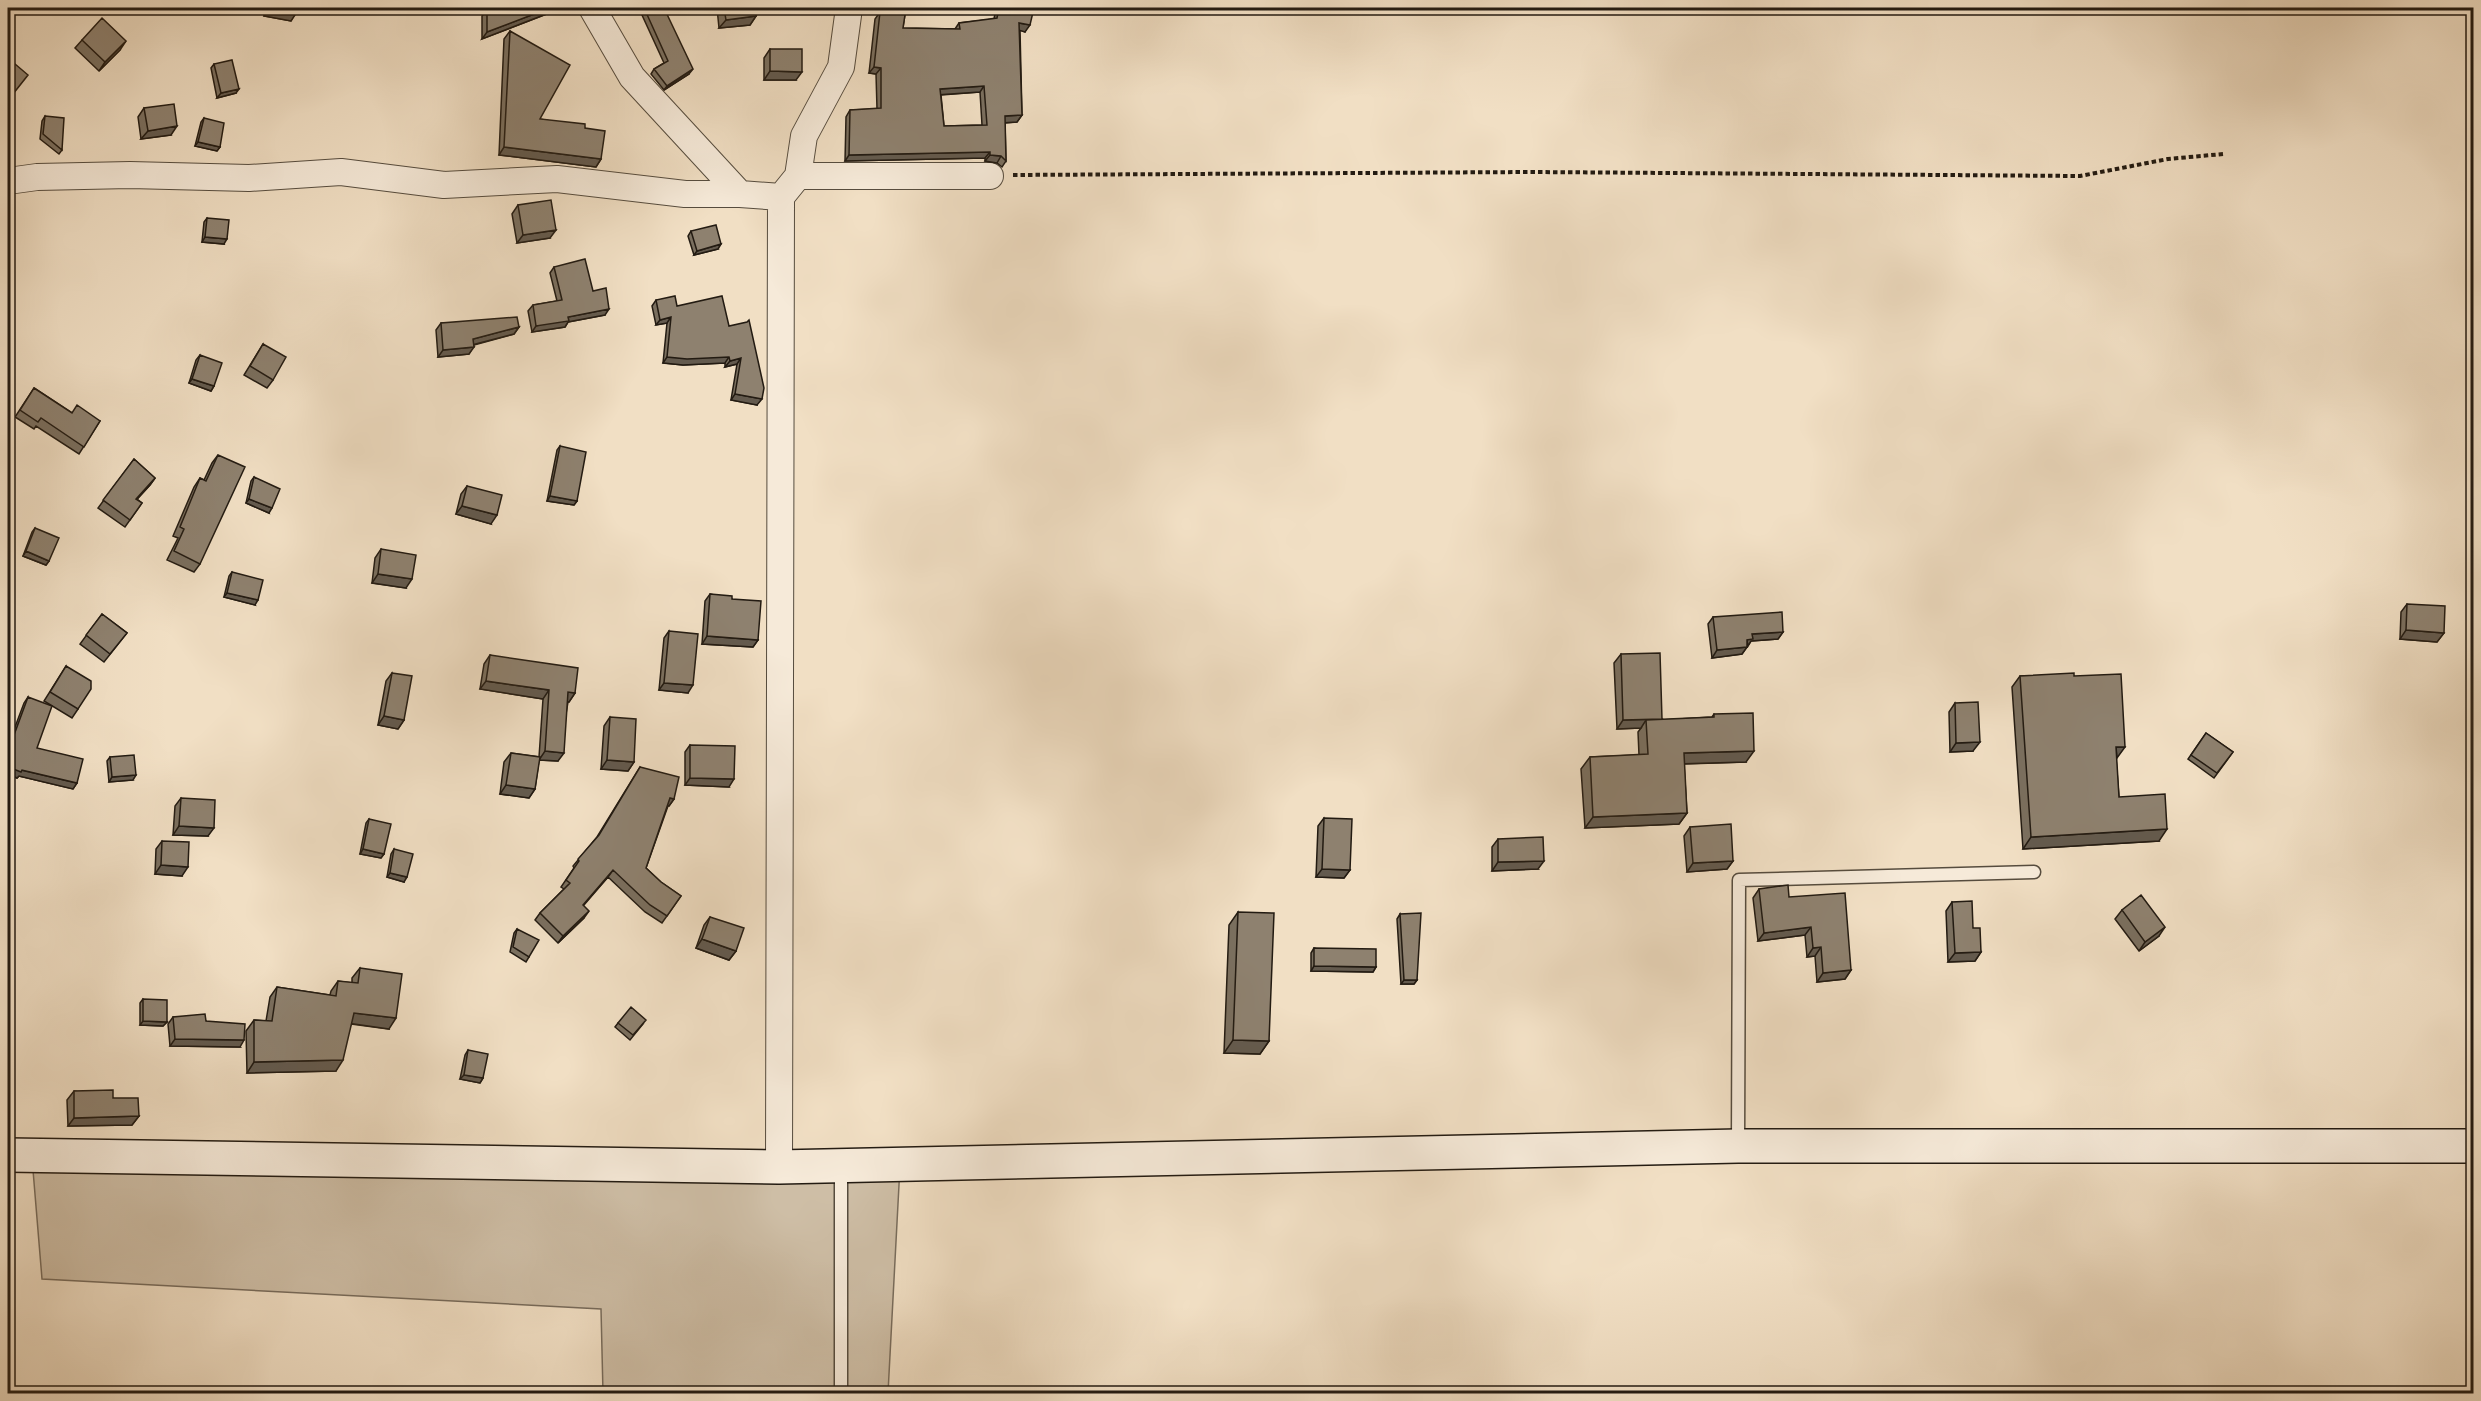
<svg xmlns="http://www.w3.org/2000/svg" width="2481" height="1401" font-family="'Sorts Mill Goudy',serif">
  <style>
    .green { fill: #cebea6; stroke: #786c5c; stroke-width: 1.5 }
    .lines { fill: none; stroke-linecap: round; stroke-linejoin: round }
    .lane-casing { stroke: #564c3e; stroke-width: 15 }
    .street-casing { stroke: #564c3e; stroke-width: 28 }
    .secondary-casing { stroke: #231b12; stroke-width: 36 }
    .path { stroke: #231b12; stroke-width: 4; stroke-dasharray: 4.5 3; stroke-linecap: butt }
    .lane { stroke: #f6ead9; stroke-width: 12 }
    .street { stroke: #f6ead9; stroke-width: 26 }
    .secondary { stroke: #f6ead9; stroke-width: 33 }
    .wall { fill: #7a6f5f; stroke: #231b12; stroke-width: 1.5; fill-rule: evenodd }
    .shaded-wall { fill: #635a4e; stroke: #231b12; stroke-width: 1.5 }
    .building { fill: #8e816f; stroke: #231b12; stroke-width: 1.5; fill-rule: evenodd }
  </style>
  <rect width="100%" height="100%" fill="#f1dfc4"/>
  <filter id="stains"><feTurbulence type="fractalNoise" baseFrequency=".00333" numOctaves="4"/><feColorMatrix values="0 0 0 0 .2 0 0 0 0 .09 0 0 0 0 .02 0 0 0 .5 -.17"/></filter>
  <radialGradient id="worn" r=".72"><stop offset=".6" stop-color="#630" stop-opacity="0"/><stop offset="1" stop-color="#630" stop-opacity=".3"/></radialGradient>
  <path class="green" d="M900,1166L888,1393H603L601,1309L42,1279L33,1170Z"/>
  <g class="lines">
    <defs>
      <path id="lane" d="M1738,1144L1739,880L2034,872
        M841,1394V1168"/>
      <path id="street" d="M592,8L632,77L740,194
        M798,176L804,136L841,67L849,8
        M8,181L37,177L130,175L249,178L341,172L444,185L557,179L685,194H740L781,197
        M779,1167L781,197L798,176H990"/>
      <path id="secondary" d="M8,1155L779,1167L1738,1146H2474"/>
    </defs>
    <use href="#lane" class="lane-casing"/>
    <use href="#street" class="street-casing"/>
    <use href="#secondary" class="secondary-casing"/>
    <path class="path" d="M1013,175L1532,172L2080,176L2168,159L2223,154"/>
    <use href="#lane" class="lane"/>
    <use href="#street" class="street"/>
    <use href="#secondary" class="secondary"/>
  </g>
  <path class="wall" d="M265,8H298L291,21L264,16Z
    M484,8H553L549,13L482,39V16L485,12Z
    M717,8H755L756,16L750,25L719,28Z
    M887,8H906L903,28L955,29L959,23L994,19L996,8H1034L1025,32L1020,30L1022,115L1017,122L1005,123L1006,161L1002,167L997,163L985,161V158L845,161L846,117L850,110L877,109L876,74L869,73L875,19L880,12L888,13ZM980,92L982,125L944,126L941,95Z
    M645,10L689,74L664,90L651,74L654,69L664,63L642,15Z
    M510,31L540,119L585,128L601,159L596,167L499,155L504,39Z
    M82,40L120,50L99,71L75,48Z
    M770,49L796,80H764V58Z
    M214,64L236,93L217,98L211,68Z
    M144,108L171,135L141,139L138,117Z
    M45,116L62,150L59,154L40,139L42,121Z
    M204,118L220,147L217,151L195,146L201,122Z
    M518,205L550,238L517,243L512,214Z
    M207,218L224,244L202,242L204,222Z
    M691,231L718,249L694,255L688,236Z
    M554,267L593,291L605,315L568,322L565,327L532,332L528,311L533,305L557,301L550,273Z
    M656,300L677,306L729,326L757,405L731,400L737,364L725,367V363L683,365L663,363L667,323L656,325L652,306Z
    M441,323L519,327L514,334L474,345L469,354L438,357L436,330Z
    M263,344L273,380L267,388L244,375Z
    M200,355L214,386L211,391L189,383L196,360Z
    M34,388L72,413L100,421L79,454L36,426L34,429L15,417Z
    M560,446L577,501L574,505L547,501L557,450Z
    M218,455L200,564L194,572L167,560L178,538L173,536L194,487L200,478L204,480L212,463Z
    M134,459L155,478L150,485L137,499L142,503L125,527L98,508Z
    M254,477L269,513L246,503L251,481Z
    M467,486L491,524L456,514L461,494Z
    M35,528L49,561L46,565L23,556L32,532Z
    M381,549L406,588L372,583L375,558Z
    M232,572L255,605L224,597L229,576Z
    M710,594L732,599L758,640L753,647L702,644L705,601Z
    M2407,604L2444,633L2437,642L2400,639L2401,612Z
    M102,614L127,633L104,662L80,644Z
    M1713,617L1783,632L1778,639L1751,641L1742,654L1712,658L1708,624Z
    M669,631L688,693L659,690L664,638Z
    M1621,654L1661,720L1712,717L1714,714L1746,762L1684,764L1687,813L1679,824L1585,828L1581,769L1590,757L1639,755L1638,732L1641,728L1617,729L1614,663Z
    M490,655L575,693L569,702H568L558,761L539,760L535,789L529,798L500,794L504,762L511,753L539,757L543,699L480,689L484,664Z
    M66,666L78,709L72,718L44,701Z
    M392,673L404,720L398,729L378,725L386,681Z
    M2020,676H2074L2116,758L2119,797L2159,841L2023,849L2012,687Z
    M28,697L37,748L77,783L73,789L19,776L17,778L8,774V733L12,735L24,703Z
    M1955,703L1973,751L1950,752L1949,712Z
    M610,717L634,762L628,771L601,769L604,726Z
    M2206,733L2233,752L2214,778L2188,759Z
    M690,745L729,787L685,785V752Z
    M110,757L133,780L109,782L107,761Z
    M640,767L674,799L669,806H668L646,868L661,882L681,896L662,923L645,912L608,877L583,905L584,918L558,943L535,920L540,913L564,889L561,887L574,868L573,866L597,837Z
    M181,798L208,836L173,835L175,806Z
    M1324,818L1350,870L1344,878L1316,877L1318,826Z
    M369,819L384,854L381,858L360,854L366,823Z
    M1690,827L1733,861L1727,869L1687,872L1684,836Z
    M1498,839L1538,869L1492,871V847Z
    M162,841L182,876L155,874L156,849Z
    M394,849L404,882L387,877L391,854Z
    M1759,889L1789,897L1851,970L1845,979L1817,982L1815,956L1807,957L1805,935L1758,941L1753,898Z
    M1952,902L1973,928L1981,952L1975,961L1948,962L1946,911Z
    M2122,910L2159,936L2139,951L2115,919Z
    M1238,912L1269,1041L1260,1054L1224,1053L1229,925Z
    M1400,914L1417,980L1414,984H1401L1397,919Z
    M710,917L736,951L729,960L696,948L704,925Z
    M517,929L529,957L526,962L510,952L514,933Z
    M1314,948L1376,967L1373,972L1311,971V953Z
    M360,968L389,1029L351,1024L336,1071L247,1073L246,1031L254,1020L266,1021L270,997L277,987L330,995L331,991L338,981L352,983V978Z
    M143,999L167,1022L163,1026L140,1025V1003Z
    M173,1017L206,1021L240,1047L170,1046L168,1024Z
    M618,1023L643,1024L630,1040L615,1027Z
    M468,1050L483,1078L480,1083L460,1079L465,1055Z
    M74,1091L113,1098L139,1116L132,1125L68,1126L67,1100Z"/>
  <path class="shaded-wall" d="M270,8L297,12L291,21L264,16Z
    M406,8H428L427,10H405Z
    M550,8H553L549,13L482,39L487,32Z
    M756,16L750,25L719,28L726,20Z
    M1019,23L1030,25L1025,32L1015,29Z
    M126,41L120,50L99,71L105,62Z
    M874,67L881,68L876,74L869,73Z
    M693,69L689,74L664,90L667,86Z
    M770,71L802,72L796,80H764Z
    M984,86L980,92L936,95L940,89Z
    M239,89L236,93L217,98L221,93Z
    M1022,115L1017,122L1001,123L1005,116Z
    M177,126L171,135L141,139L148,131Z
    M198,142L220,147L217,151L195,146Z
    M504,147L601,159L596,167L499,155Z
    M990,152L985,158L845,161L849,155Z
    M990,155L1001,156L997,163L985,161Z
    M556,230L550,238L517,243L523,235Z
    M205,237L227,239L224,244L202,242Z
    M721,244L718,249L694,255L697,251Z
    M609,309L605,315L568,322L565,327L532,332L536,326L568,317Z
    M671,317L667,323L656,325L660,320Z
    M519,327L514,334L468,346L473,339Z
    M474,347L469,354L438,357L443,350Z
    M667,357H729L725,363L683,365L663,363Z
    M741,358L737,364L725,367L730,361Z
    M192,379L214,386L211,391L189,383Z
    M735,394L762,399L757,405L731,400Z
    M155,478L150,485L131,506L136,499Z
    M550,496L577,501L574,505L547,501Z
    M249,499L272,508L269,513L246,503Z
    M462,506L497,515L491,524L456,514Z
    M26,551L49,561L46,565L23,556Z
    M378,574L412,579L406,588L372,583Z
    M227,593L258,600L255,605L224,597Z
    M2406,630L2444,633L2437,642L2400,639Z
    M1783,632L1778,639L1751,641L1748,646L1747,640L1752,634Z
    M707,636L758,640L753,647L702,644Z
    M1747,647L1742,654L1712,658L1717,650Z
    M486,681L549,690L543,699L480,689Z
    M664,683L693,685L688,693L659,690Z
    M568,692L575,693L569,702L562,701Z
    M384,716L404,720L398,729L378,725Z
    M1662,719L1656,727L1646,720L1641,728L1617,729L1623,720Z
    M1980,742L1973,751L1950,752L1956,743Z
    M2116,747H2125L2117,758Z
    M545,751L564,753L558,761L539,760Z
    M1754,751L1746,762L1676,764L1684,753Z
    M607,760L634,762L628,771L601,769Z
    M8,767L77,783L73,789L19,776L17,778L8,774Z
    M136,775L133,780L109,782L112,777Z
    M690,778L734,779L729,787L685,785Z
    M506,785L535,789L529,798L500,794Z
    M670,798L674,799L669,806L665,805Z
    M1687,813L1679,824L1585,828L1593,817Z
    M179,826L214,828L208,836L173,835Z
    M2167,829L2159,841L2023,849L2031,837Z
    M363,849L384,854L381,858L360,854Z
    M1544,861L1538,869L1492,871L1498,862Z
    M1733,861L1727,869L1687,872L1693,863Z
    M161,865L188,867L182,876L155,874Z
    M1322,869L1350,870L1344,878L1316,877Z
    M613,870L608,877L578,912L583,905Z
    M390,873L407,877L404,882L387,877Z
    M589,911L584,918L558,943L563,936Z
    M1811,927L1805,935L1758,941L1764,933Z
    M2165,927L2159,936L2139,951L2145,942Z
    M702,939L736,951L729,960L696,948Z
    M1821,947L1815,956L1807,957L1813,948Z
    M1981,952L1975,961L1948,962L1955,953Z
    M1314,966L1376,967L1373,972L1311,971Z
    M1851,970L1845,979L1817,982L1823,973Z
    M1404,980H1417L1414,984H1401Z
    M354,1013L396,1018L389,1029L347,1023Z
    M143,1021L167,1022L163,1026L140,1025Z
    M175,1039L244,1040L240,1047L170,1046Z
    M1233,1040L1269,1041L1260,1054L1224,1053Z
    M343,1060L336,1071L247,1073L254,1062Z
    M464,1075L483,1078L480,1083L460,1079Z
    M139,1116L132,1125L68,1126L74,1118Z"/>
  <path class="building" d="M272,8H298L297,12Z
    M487,8H550L487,32Z
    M651,8H664L693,69L667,86L654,69L668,61L645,10Z
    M724,8H755L756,16L726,20Z
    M893,8H906L903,28L960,29L959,23L997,18L999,8H1034L1030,25L1019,23L1022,115L1005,116L1006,161L1001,156L990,155V152L849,155L850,110L881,108V68L874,67L880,12L894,14ZM984,86L987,125L944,126L940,89Z
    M102,18L126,41L105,62L82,40Z
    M510,31L570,65L540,119L585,124V128L605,131L601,159L504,147Z
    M770,49H802V72L770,71Z
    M8,58L28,75L9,99L8,98Z
    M232,60L239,89L221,93L214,64Z
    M174,104L177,126L148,131L144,108Z
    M45,116L64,118L62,150L43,134Z
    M204,118L224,123L220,147L198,142Z
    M551,200L556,230L523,235L518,205Z
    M207,218L229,220L227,239L205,237Z
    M716,225L721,244L697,251L691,231Z
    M585,259L593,291L606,288L609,309L568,317L569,321L536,326L533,305L562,300L554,267Z
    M675,296L677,306L722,296L729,326L747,322L749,320L764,388L762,399L735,394L741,358L730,361L729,357L687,359L667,357L671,317L660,320L656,300Z
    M517,317L519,327L473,339L474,347L443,350L441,323Z
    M263,344L286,357L273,380L250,366Z
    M200,355L222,363L214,386L192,379Z
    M34,388L72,413L77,405L100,421L84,447L41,418L38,422L20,410Z
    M560,446L586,452L577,501L550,496Z
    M218,455L245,467L200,564L174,551L184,529L180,527L200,478L206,481Z
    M134,459L155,478L136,499L142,503L130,520L103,500Z
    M254,477L280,489L272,508L249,499Z
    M467,486L502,495L497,515L462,506Z
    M35,528L59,538L49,561L26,551Z
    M381,549L416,555L412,579L378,574Z
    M232,572L263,580L258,600L227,593Z
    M710,594L732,596V599L761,601L758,640L707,636Z
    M2407,604L2445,606L2444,633L2406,630Z
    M1782,612L1783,632L1752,634L1753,639L1747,640V647L1717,650L1713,617Z
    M102,614L127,633L110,654L86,635Z
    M669,631L698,634L693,685L664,683Z
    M1660,653L1662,719L1623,720L1621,654Z
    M490,655L578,668L575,693L568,692L564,753L545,751L549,690L486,681Z
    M66,666L91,681V689L78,709L50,692Z
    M392,673L412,676L404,720L384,716Z
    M2074,673V676L2121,674L2125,747H2116L2119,797L2165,794L2167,829L2031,837L2020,676Z
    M28,697L52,706L37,748L83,759L77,783L22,770L21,772L8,767V733L14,735Z
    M1978,702L1980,742L1956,743L1955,703Z
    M1753,713L1754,751L1684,753L1687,813L1593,817L1590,757L1648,754L1646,720L1714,717V714Z
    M610,717L636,719L634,762L607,760Z
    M2206,733L2233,752L2217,773L2191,755Z
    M690,745L735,746L734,779L690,778Z
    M511,753L540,757L535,789L506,785Z
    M134,755L136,775L112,777L110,757Z
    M640,767L679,777L674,799L670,798L646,868L661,882L681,896L667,916L650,905L613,870L583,905L589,911L563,936L540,913L570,883L566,880L579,861L578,859L599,835Z
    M181,798L215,800L214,828L179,826Z
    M1324,818L1352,819L1350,870L1322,869Z
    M369,819L391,824L384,854L363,849Z
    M1731,824L1733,861L1693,863L1690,827Z
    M1543,837L1544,861L1498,862V839Z
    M162,841L189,842L188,867L161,865Z
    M394,849L413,854L407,877L390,873Z
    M1788,885L1789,897L1845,893L1851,970L1823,973L1821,947L1813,948L1811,927L1764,933L1759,889Z
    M2141,895L2165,927L2145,942L2122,910Z
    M1972,901L1973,928H1980L1981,952L1955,953L1952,902Z
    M1238,912L1274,913L1269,1041L1233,1040Z
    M1421,913L1417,980H1404L1400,914Z
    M710,917L744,928L736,951L702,939Z
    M517,929L539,940L529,957L513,947Z
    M1314,948L1376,949V967L1314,966Z
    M360,968L402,974L396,1018L354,1013L343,1060L254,1062V1020L272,1021L277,987L336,996L338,981L358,983Z
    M143,999L167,1000V1022L143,1021Z
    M631,1007L646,1020L633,1035L618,1023Z
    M205,1014L206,1021L245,1024L244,1040L175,1039L173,1017Z
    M468,1050L488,1054L483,1078L464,1075Z
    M113,1090V1098H138L139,1116L74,1118V1091Z
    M8,1217H12L11,1254H8Z"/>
  <rect width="2481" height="1401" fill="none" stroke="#f1dfc4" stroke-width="30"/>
  <rect x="9" y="9" width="2463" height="1383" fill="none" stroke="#231b12" stroke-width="3"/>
  <rect x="15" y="15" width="2451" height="1371" fill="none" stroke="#231b12" stroke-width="1.5"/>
  <rect width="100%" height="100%" filter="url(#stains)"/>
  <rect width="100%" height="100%" fill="url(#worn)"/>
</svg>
